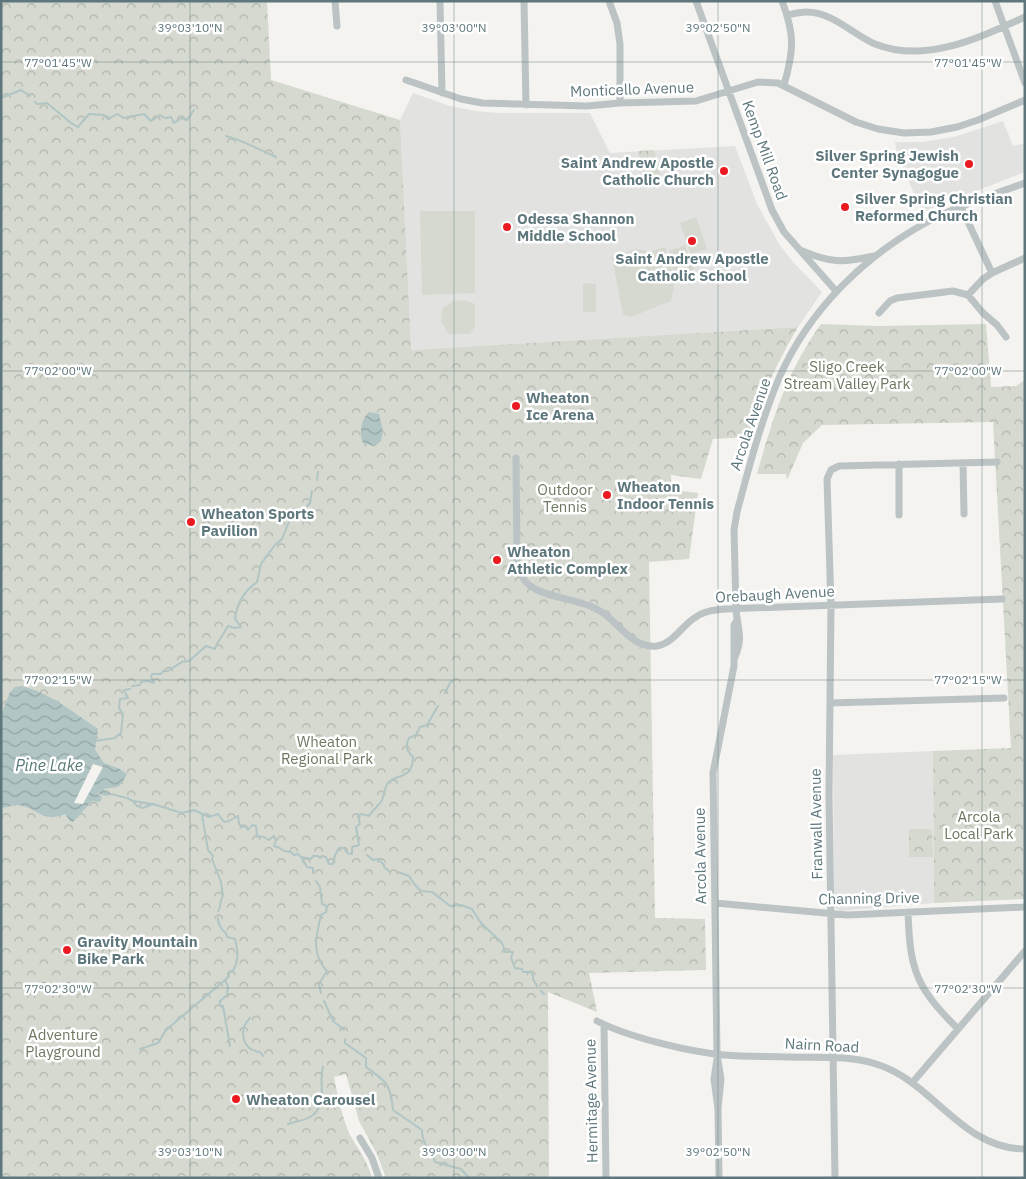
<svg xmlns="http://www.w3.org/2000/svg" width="1026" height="1179" font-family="'IBM Plex Sans',sans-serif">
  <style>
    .built { fill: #e2e3e1 }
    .green { fill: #d5d9cf }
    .park { fill: url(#park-crowns) }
    .water { fill: url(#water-waves) }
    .pier { fill: #f4f3f0 }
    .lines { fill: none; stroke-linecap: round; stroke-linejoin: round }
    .stream { stroke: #b1c5c5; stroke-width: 2 }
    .minor { stroke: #bcc3c5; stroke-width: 7 }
    .ticks { fill: none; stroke: #5e777c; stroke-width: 1; stroke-opacity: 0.45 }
    .poi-dot { fill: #ea1a20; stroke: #fff; stroke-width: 2 }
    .labels { text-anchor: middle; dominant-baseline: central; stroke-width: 5; stroke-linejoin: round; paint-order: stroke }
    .street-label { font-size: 15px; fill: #5e777c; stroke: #fff }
    .poi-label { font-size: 15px; font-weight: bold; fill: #5e777c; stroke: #fff; text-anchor: start }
    .park-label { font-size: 15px; fill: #6c7961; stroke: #fff }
    .water-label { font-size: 16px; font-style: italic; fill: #587979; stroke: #fff }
    .ticks-label { font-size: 12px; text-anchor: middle; fill: #5e777c; stroke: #fff; stroke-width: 5; stroke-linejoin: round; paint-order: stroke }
  </style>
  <defs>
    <pattern id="park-crowns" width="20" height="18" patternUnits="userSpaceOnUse" patternTransform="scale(1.25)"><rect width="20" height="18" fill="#d5d9cf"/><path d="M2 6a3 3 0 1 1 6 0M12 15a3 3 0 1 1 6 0" fill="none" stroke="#b0b5ad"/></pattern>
    <pattern id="water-waves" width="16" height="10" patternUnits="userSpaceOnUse" patternTransform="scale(1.25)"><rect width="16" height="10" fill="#b1c5c5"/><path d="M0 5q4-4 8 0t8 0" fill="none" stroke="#93a5a5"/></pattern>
  </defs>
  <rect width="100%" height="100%" fill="#f4f3f0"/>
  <path class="built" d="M413,93L450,106L475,111L499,113H590L610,153L735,146L757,204L779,244L793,262L822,292L798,327L410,350L400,120Z
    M1003,121L1013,146L1025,143V172L922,212L897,154L895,142H923L954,137Z
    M933,751L934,903L840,911L834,907L833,755Z"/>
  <path class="green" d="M420,211H475V293L422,295Z
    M696,217L707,249L691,254L680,223Z
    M665,247L672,270L670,271L675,280L671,301L631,317L623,315L612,257L636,249L649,252Z
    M583,283L596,284V312H583Z
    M464,300L475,304V326L470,334H449L441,322L442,309L453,301Z"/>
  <path class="park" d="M1,1H267L271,80L400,120L411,350L798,327C777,363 761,397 749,437L713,439L701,479L671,475L672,490L698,493L689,559L649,562L655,918L705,919L706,970L589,973L597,1012L548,992L549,1178H386L377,1154L359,1121L346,1074L334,1077C338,1097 342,1117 350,1135C358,1149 368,1162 372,1178H1Z
    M654,150L661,177L646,181L638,151Z
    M685,245L694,270L676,277L671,264L674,263L669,251Z
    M821,324L878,326L986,324L991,387L1016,386L1025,380V899L934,903L933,751L1011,748L993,422L822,425L803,443L787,480L786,474H757C773,418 786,373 821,324Z
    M909,829H932L933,857H909Z"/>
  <path class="water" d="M369,412L379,414L383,431L381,441L375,446L363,443C359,433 361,419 369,412Z
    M21,686C49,692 74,713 98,729L95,750L104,763L120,769L127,774C118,791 119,786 103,789L111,794L106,796L96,793L102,797L100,802L92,801L73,822L70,821L65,814C42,824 36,806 17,805C12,805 6,808 1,808V715L10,692L15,687Z"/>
  <path class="pier" d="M93,764L103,767L83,804L74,803Z"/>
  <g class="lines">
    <path class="stream" d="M1,98L21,90L30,96
      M35,102L37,104L47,103L71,123L78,127L89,114L104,115L108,119L117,114L124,118L144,114L151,121L160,115L165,118L171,117L174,123L182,118L187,120L194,110
      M226,136C243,140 259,150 276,157
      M317,480L318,472
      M132,686L140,685L141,682L147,681L154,683L151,677L152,674H161L163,671H168L182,662L189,661L206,646L215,649L217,644L228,626L235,628L241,627L235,619C237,603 244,591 257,582L261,564L275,545L282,539L294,509L303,511L310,503L312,491
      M445,693L451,681
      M95,741L115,738L121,733L123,714L119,708L120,699L128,698L124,690L130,689
      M111,794L127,798L133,801L137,806L143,808L153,804L182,813L194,810L209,817L218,814L224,822L229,821L238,816L239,824L242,827L245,826L248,830L252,825L256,826L257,836L264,837L269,840L274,836L276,840L274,846L280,848L284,851L291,852L294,855L298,854L301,857L311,859L313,856H318L320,858L322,856L326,857L329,864H333L335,855L339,848H344L347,853L352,854V847L359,845L356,827L360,824L358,815L362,814L369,816C373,810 379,805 382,800C384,795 385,789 387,784C394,773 413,781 413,757C406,750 405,747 409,738L416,735L420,727L427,725L438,706
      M133,801L153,804
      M202,815L208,850L213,856L212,859L221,882L223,896C219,901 222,906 218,911
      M367,855L373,860L378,859L384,865V867L389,871
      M301,857L307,867L313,868V873
      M398,872L409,876L415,885L421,891L432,892L450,906L461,905L472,909L481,923L502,943L505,952H513L511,958L515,968L522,969L523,972H531L533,976V979L537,986
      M316,881L320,887L322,904L327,906L326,912L321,915C316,937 311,954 327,971L319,984L321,993
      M218,918C217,922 222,931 226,933L227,937L235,939C238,951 239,959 233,971L229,972V976L225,980L228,987L227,995L220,1001V1006H223L230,1046
      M541,991L544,994
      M324,1001L333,1021L344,1030
      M250,1018C238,1030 242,1050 260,1052L263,1056
      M345,1039V1043L366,1058V1067C386,1081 391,1084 393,1110L422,1130C422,1147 432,1149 435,1162L461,1169L469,1178
      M140,1049L158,1043L166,1030L225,980
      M288,1124C295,1121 303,1121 310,1117C329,1106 318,1083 323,1067"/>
    <path class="minor" d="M335,1L337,26
      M440,1L442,93
      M524,1L526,105
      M609,1L617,23L620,44V103
      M696,1L772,210L784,232L836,291
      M782,1C795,35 794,50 784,85
      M995,1L1025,83
      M787,15C793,14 800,12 806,12C833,12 852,34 875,44C925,64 979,38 1025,17
      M406,80L461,99L482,103L587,106L620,103L696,101L758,82L778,83L856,122L878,129L904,133L931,132L957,127L978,120L1025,100
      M961,207L992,273
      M800,250C830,263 842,263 874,256
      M968,295L983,279L992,273L1025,258
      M879,313L890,301L897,298L953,291L968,295L983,313L997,325L1006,337
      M516,458L517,562C519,570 522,580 529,585C547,599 582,598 603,613C620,625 634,649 657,646C674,643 682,625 696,617C704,611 715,610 725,609L1002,599
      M963,463L964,514
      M899,464V515
      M735,657C744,636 737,629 736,608L734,530L737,512C749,467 761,421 779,378C809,310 864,256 929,221C959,205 993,195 1025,183
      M830,703L1004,698
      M715,903L847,915L1025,907
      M908,912C910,971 916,987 958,1029
      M597,1021C628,1037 689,1052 725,1055C746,1057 768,1056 789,1057C817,1058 849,1055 876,1064C933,1081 961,1149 1025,1149
      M604,1025L606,1178
      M717,1059L714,1079L718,1109L719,1178
      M912,1083L1025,951
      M718,1109L721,1079L717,1054L713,773L734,666V625L737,620
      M360,1138L372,1158L379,1178
      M835,1178L829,795L831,605L827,479L831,470L839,466L997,462"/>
  </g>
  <path class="ticks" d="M190,1V1178M454,1V1178M718,1V1178M982,1V1178M1,62H1025M1,371H1025M1,680H1025M1,988H1025"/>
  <g class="poi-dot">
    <circle cx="969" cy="164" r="5"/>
    <circle cx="724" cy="171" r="5"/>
    <circle cx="845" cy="207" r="5"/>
    <circle cx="507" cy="227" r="5"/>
    <circle cx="692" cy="241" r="5"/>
    <circle cx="516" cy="406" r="5"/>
    <circle cx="607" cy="495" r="5"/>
    <circle cx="191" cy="522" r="5"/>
    <circle cx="497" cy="560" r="5"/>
    <circle cx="67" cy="950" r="5"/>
    <circle cx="236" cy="1099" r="5"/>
  </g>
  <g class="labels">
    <g class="street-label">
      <text transform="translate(632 89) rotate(-2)">Monticello Avenue</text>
      <text transform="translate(765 150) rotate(70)">Kemp Mill Road</text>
      <text transform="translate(750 424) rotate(-71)">Arcola Avenue</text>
      <text transform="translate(775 594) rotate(-3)">Orebaugh Avenue</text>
      <text transform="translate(816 824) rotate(-91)">Franwall Avenue</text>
      <text transform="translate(700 856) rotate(-91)">Arcola Avenue</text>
      <text transform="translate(869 898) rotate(-1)">Channing Drive</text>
      <text transform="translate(822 1045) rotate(3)">Nairn Road</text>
      <text transform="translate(591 1101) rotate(-91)">Hermitage Avenue</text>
    </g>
    <g class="poi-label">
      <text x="959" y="155" text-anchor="end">Silver Spring Jewish<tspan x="959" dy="17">Center Synagogue</tspan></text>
      <text x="714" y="162" text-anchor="end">Saint Andrew Apostle<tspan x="714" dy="17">Catholic Church</tspan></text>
      <text x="855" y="198">Silver Spring Christian<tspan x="855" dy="17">Reformed Church</tspan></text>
      <text x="517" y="218">Odessa Shannon<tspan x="517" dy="17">Middle School</tspan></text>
      <text x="692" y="258" text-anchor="middle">Saint Andrew Apostle<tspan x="692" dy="17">Catholic School</tspan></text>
      <text x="526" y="397">Wheaton<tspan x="526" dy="17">Ice Arena</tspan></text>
      <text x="617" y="486">Wheaton<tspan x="617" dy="17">Indoor Tennis</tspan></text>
      <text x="201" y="513">Wheaton Sports<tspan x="201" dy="17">Pavilion</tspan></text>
      <text x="507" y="551">Wheaton<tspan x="507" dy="17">Athletic Complex</tspan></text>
      <text x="77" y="941">Gravity Mountain<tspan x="77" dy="17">Bike Park</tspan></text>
      <text x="246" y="1099">Wheaton Carousel</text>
    </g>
    <g class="park-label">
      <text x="847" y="366">Sligo Creek<tspan x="847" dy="17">Stream Valley Park</tspan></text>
      <text x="565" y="489">Outdoor<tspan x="565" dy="17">Tennis</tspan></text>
      <text x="327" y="741">Wheaton<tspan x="327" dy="17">Regional Park</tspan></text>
      <text x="979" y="816">Arcola<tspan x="979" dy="17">Local Park</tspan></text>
      <text x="63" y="1034">Adventure<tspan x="63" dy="17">Playground</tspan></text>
    </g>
    <g class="water-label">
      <text x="49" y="765">Pine Lake</text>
    </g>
  </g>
  <g class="ticks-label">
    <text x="190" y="32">39°03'10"N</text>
    <text x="454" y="32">39°03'00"N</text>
    <text x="718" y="32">39°02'50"N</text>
    <text x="968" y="67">77°01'45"W</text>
    <text x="58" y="67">77°01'45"W</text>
    <text x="968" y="375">77°02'00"W</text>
    <text x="58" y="375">77°02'00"W</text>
    <text x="968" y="684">77°02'15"W</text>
    <text x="58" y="684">77°02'15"W</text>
    <text x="968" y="993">77°02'30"W</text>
    <text x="58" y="993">77°02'30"W</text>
    <text x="190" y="1156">39°03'10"N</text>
    <text x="454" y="1156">39°03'00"N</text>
    <text x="718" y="1156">39°02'50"N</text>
  </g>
  <rect width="1026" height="1179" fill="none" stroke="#5e777c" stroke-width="5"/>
</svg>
